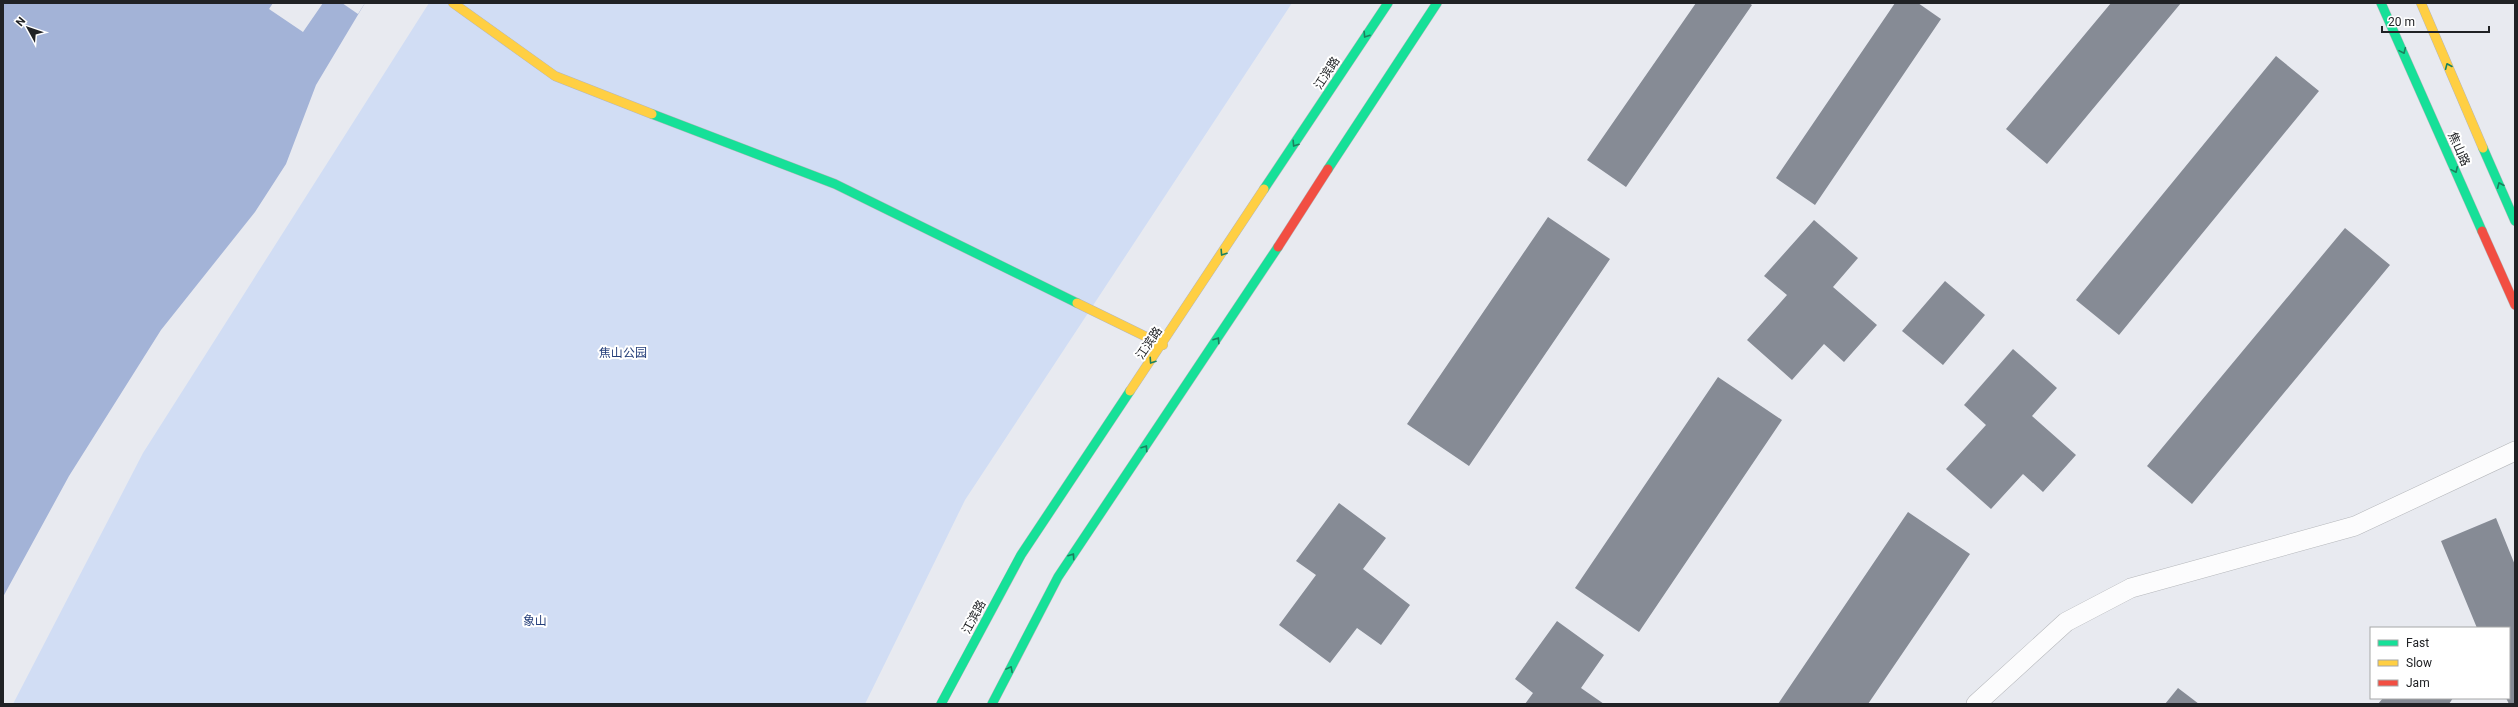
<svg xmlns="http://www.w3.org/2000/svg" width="2518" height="707" font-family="Roboto,'Noto Sans SC',sans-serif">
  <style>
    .green { fill: #d1ddf4 }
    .water { fill: #a3b3d7 }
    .pier { fill: #e8eaf0 }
    .building { fill: #868b95 }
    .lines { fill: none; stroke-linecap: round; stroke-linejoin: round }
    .lane-casing { stroke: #b5b7bb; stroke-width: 20 }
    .fast-casing { stroke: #b5b7bb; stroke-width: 10 }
    .slow-casing { stroke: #b5b7bb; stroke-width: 10 }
    .jam-casing { stroke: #b5b7bb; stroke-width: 10 }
    .lane { stroke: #fcfcfd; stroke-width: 19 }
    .fast { stroke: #16e098; stroke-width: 9 }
    .slow { stroke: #ffcf43; stroke-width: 9 }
    .jam { stroke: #f24e42; stroke-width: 9 }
    .oneway { stroke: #1b815e }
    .labels { text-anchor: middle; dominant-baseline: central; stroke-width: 4; stroke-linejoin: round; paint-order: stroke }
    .street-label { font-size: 12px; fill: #202225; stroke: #fff }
    .park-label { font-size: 12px; fill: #243e79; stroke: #fff }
  </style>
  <rect width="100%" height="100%" fill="#e8eaf0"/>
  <path class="green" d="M429,3H1292L965,500L865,704H13L143,453Z"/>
  <path class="water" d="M3,3H365L316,85L286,164L255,212L161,330L69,476L3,597Z"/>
  <path class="pier" d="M273,3H323L303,32L269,9Z
    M342,3H365L358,14Z"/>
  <path class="building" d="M1696,3H1749L1752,5L1626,187L1587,160Z
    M1895,3H1918L1941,19L1815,205L1776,178Z
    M2111,3H2181L2047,164L2006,129Z
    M2276,56L2319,91L2119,335L2076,300Z
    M1548,217L1610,259L1469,466L1407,424Z
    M1814,220L1858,258L1833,287L1877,325L1844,362L1824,344L1792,380L1747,340L1787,295L1764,276Z
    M2345,228L2390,265L2192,504L2147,466Z
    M1945,281L1985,315L1943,365L1902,331Z
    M2013,349L2057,388L2032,416L2076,455L2043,492L2023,474L1991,509L1946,469L1986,425L1964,405Z
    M1718,377L1782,420L1639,632L1575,588Z
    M1339,503L1386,538L1363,569L1410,605L1381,645L1357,628L1330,663L1279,625L1316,575L1296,561Z
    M1908,512L1970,554L1868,704H1778Z
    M2496,518L2515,565V704H2509L2506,698H2509V628H2477L2441,541Z
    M1557,621L1604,655L1581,688L1604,704H1525L1533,693L1515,679Z
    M2178,688L2199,704H2165Z
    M2383,698H2453L2449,704H2378Z"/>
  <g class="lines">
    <defs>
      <path id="lane" d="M1976,704L2066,622L2131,588L2355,526L2515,451"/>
      <path id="fast" d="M2381,3L2482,231
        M652,114L835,184L1077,303
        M2483,148L2515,221
        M1328,169L1437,3
        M1264,189L1388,3
        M941,704L1021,555L1130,391
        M992,704L1058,577L1278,247"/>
      <path id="slow" d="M453,3L555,76L652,114
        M2421,3L2483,148
        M1077,303L1163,345
        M1130,391L1264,189"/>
      <path id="jam" d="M2482,231L2515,305
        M1278,247L1328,169"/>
    </defs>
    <use href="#lane" class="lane-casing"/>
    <use href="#fast" class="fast-casing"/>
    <use href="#slow" class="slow-casing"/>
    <use href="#jam" class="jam-casing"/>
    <use href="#lane" class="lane"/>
    <use href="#fast" class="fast"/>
    <use href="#slow" class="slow"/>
    <use href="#jam" class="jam"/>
  </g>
  <defs><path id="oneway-chevron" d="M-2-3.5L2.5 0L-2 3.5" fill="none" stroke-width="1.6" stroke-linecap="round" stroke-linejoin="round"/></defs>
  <g class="oneway">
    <use href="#oneway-chevron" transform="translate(1366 35) rotate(123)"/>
    <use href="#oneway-chevron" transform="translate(2403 51) rotate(66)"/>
    <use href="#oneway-chevron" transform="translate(2448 66) rotate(-113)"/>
    <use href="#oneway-chevron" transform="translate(1295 144) rotate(123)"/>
    <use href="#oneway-chevron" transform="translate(2455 170) rotate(66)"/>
    <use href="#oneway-chevron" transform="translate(2500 185) rotate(-113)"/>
    <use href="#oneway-chevron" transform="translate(1223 253) rotate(123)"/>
    <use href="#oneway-chevron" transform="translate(1217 340) rotate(-57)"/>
    <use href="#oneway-chevron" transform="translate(1152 361) rotate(124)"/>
    <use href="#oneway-chevron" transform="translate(1145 448) rotate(-56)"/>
    <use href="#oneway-chevron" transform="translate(1072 556) rotate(-56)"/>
    <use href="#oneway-chevron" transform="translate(1010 669) rotate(-62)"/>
  </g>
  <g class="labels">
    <g class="street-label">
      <text transform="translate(1327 73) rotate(-57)">江滨路</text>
      <text transform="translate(2459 149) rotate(66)">焦山路</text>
      <text transform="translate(1149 343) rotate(-56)">江滨路</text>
      <text transform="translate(974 617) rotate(-62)">江滨路</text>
    </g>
    <g class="park-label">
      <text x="623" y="353">焦山公园</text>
      <text x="535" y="621">象山</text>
    </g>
  </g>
  <rect width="2518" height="707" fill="none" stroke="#202225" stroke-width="8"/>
  <rect x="2370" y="627" width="140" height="72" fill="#ffffff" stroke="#a6a7a8"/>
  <rect x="2378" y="640" width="20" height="6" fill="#16e098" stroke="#a6a7a8"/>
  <text x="2406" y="647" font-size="12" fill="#202225">Fast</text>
  <rect x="2378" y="660" width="20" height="6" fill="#ffcf43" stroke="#a6a7a8"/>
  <text x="2406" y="667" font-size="12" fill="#202225">Slow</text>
  <rect x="2378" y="680" width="20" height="6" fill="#f24e42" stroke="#a6a7a8"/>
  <text x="2406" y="687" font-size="12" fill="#202225">Jam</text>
  <g transform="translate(28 28) rotate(310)" stroke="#ffffff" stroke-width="3" paint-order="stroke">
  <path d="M0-3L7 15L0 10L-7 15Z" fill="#202225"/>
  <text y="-6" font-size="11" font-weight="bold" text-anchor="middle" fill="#202225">N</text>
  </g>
  <path d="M2382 26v6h107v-6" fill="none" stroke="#202225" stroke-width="2"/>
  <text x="2388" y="26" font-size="12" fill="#202225" stroke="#ffffff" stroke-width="3" paint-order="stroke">20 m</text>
</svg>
